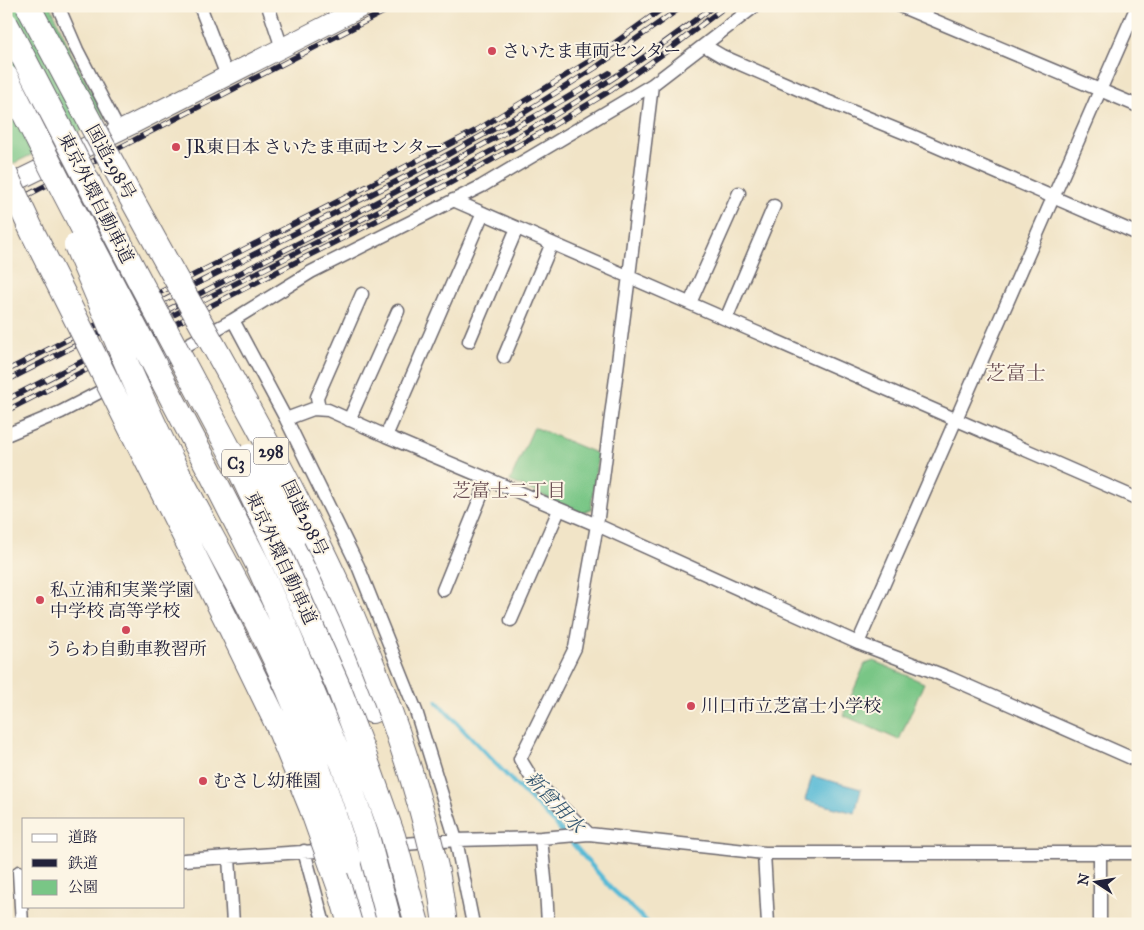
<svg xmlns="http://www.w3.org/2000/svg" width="1144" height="930" font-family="'IM FELL Great Primer','Noto Serif JP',serif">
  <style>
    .green { fill: #79c686; stroke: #4e7460 }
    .water { fill: #57bad6; stroke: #3c6e88 }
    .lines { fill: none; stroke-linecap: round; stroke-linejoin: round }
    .stream { stroke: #57bad6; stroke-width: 4.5 }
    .street-casing { stroke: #6a666c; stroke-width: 15 }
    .secondary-casing { stroke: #6a666c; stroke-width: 21 }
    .highway-casing { stroke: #6a666c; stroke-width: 26 }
    .street { stroke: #fff; stroke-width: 12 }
    .secondary { stroke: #fff; stroke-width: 19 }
    .highway { stroke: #fff; stroke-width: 24 }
    .rail-casing { stroke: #22223b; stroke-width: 5.5 }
    .rail { stroke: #fcf5e5; stroke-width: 4; stroke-dasharray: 11; stroke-linecap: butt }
    .highway-bridge-casing { stroke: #6a666c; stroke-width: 26; stroke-linecap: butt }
    .highway-bridge { stroke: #fff; stroke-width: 24 }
    .poi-dot { fill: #d1495b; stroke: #fcf5e5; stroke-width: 2 }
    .labels { text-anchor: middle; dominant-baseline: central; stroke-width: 4; stroke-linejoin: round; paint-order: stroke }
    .shield { fill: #fcf5e5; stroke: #63616e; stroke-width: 1 }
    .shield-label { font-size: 16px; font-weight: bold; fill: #22223b }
    .poi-label { font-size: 18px; fill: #22223b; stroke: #fcf5e5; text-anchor: start }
    .street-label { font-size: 18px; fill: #22223b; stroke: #fcf5e5 }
    .neighbourhood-label { font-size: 19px; fill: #6c5055; stroke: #fcf5e5 }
    .water-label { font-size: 19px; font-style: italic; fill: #355771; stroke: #fcf5e5 }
    .quarter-label { font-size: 20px; fill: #6c5055; stroke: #fcf5e5 }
  </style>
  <rect width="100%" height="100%" fill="#fcf5e5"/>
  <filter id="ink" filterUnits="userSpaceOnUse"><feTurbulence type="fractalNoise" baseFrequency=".02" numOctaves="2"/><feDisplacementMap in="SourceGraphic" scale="10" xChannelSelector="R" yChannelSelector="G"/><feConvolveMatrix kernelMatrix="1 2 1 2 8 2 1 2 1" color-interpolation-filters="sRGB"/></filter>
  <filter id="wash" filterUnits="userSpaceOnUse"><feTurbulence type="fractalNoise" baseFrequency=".0096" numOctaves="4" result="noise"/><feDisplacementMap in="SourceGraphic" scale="20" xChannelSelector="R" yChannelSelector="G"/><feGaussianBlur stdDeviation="1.12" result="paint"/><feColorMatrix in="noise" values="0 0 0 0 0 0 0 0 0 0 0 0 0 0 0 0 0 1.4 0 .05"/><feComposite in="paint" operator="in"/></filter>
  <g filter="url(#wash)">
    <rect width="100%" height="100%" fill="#f1e4c7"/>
    <path class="green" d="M6,6H51L71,53L106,119L6,167Z
      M534,427L598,454L591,509L582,513L510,481Z
      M874,661L924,683L899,740L843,715L865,664Z"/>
    <path class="water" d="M812,776L861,789L855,813L805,800Z"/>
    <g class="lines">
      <path class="stream" d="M437,702L516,785L554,822L612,889L649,924"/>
    </g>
  </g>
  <g filter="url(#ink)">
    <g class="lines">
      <defs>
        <path id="street" d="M58,6L77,50L119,131
          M200,6L227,76
          M268,6L282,48
          M900,6L1138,106
          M705,46L722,56L807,93L910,135L1138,234
          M453,200L1138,499
          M690,303L739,193
          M726,319L774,206
          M233,320L286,419L358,566L416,711L456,840L473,924
          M469,341L517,228
          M504,357L552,243
          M150,365L233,320L311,272L482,186L652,85L755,6
          M319,409L317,397L362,294
          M286,419L313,409L328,410L386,436L597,525L858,643L950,678L1138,761
          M349,420L398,311
          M6,435L61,412L115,384
          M386,436L483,213
          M443,590L488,479
          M511,620L559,510
          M858,643L1137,6
          M589,834L531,777L520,759L575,648L597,525L629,276L652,85
          M541,838L546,889L548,924
          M366,847L456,840L541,838L589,834L764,853H1138
          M304,851L324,924
          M764,853L768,924
          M229,857L233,924
          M184,860L331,850
          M19,872L22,924
          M1100,924V852"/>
        <path id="secondary" d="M6,186L131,125L364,6"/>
        <path id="highway" d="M294,536L372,711
          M349,861L365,924"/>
      </defs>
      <use href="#street" class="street-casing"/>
      <use href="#secondary" class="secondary-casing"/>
      <use href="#highway" class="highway-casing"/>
      <use href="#street" class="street"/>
      <use href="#secondary" class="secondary"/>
      <use href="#highway" class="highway"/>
      <defs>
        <path id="rail" d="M6,206L395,6
          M146,321L332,226L440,168L532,118L609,73
          M6,371L323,209L477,130L591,60L666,6
          M6,381L327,217L436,161L525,112L595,68L683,6
          M6,400C131,336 256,274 380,210C456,170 533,131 604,84C642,60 678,33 714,6
          M6,411L448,184L539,134L610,91L674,46L726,6"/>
      </defs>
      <use href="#rail" class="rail-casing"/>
      <use href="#rail" class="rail"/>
      <defs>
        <path id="highway-bridge" d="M28,6C78,101 129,195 181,288C241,394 301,501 351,613C386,693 415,778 435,863C440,883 442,904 445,924
          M6,24L136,274L236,462L279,553L338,686L365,757L393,836L417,924
          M6,77L63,190L211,473L258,565L288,633L343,765L368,840L390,924
          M6,175L34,235L231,629L278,726L311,807L339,886L350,924
          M76,245C110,325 143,406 183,483C219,552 258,618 288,689C312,745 330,803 349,861
          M249,456L294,536"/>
      </defs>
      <use href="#highway-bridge" class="highway-bridge-casing"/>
      <use href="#highway-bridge" class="highway-bridge"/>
    </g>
  </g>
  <g class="poi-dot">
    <circle cx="492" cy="51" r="5"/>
    <circle cx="176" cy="147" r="5"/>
    <circle cx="40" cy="600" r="5"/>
    <circle cx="126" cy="630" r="5"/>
    <circle cx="691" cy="706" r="5"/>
    <circle cx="203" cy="781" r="5"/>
  </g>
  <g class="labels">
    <g class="shield">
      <rect x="253.5" y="437.5" width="35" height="27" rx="4"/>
      <rect x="222" y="449.5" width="28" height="27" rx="4"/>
    </g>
    <g class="shield-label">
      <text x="271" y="451">298</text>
      <text x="236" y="463">C3</text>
    </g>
    <g class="poi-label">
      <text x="502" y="51">さいたま車両センター</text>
      <text x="186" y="147">JR東日本 さいたま車両センター</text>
      <text x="50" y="590">私立浦和実業学園<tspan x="50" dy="21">中学校 高等学校</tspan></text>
      <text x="126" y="649" text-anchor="middle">うらわ自動車教習所</text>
      <text x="701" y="706">川口市立芝富士小学校</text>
      <text x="213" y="781">むさし幼稚園</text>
    </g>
    <g class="street-label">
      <text transform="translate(111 162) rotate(61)">国道298号</text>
      <text transform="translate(96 198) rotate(63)">東京外環自動車道</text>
      <text transform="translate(305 518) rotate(64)">国道298号</text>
      <text transform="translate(281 558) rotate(65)">東京外環自動車道</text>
    </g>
    <g class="neighbourhood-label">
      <text x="509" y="490">芝富士二丁目</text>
    </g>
    <g class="water-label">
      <text transform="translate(555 802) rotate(47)">新曾用水</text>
    </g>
    <g class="quarter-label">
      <text x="1016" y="373">芝富士</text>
    </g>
  </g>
  <rect width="1144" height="930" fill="none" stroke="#fcf5e5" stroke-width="25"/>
  <rect x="22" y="818" width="162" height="90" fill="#fcf5e5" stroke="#a5a1a1"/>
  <rect x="32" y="834" width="25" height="8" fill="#ffffff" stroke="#a5a1a1"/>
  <text x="68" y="842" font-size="15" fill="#22223b">道路</text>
  <rect x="32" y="859" width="25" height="8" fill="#22223b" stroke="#a5a1a1"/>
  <text x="68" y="868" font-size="15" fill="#22223b">鉄道</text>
  <rect x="32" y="880" width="25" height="15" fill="#79c686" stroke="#a5a1a1"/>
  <text x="68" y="892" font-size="15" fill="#22223b">公園</text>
  <g transform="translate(1096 882) rotate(282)" stroke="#fcf5e5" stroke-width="4" paint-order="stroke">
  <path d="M0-4L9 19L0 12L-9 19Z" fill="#22223b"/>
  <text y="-8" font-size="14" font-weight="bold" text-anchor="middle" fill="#22223b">N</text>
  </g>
</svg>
